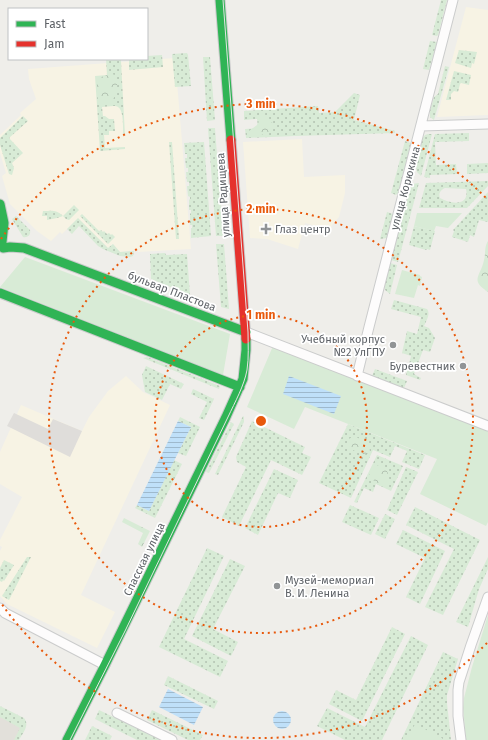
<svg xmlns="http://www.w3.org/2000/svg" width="488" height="740" viewBox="0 0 488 740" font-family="'Fira Sans',sans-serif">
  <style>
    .commercial { fill: #f7f3e4 }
    .industrial { fill: #dfddda }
    .education { fill: #e2e0da }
    .grass { fill: url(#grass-dots); fill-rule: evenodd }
    .forest { fill: url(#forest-crowns) }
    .green { fill: #d8ebd6 }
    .water { fill: url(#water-rules) }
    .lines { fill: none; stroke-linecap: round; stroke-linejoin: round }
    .street-casing { stroke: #cbcccc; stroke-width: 11 }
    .fast-casing { stroke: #cacacb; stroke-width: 11 }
    .jam-casing { stroke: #cacacb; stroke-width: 11 }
    .street { stroke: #fdfcfc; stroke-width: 9 }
    .fast { stroke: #30b455; stroke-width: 9 }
    .jam { stroke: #e5322d; stroke-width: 9 }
    .tram { stroke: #e4e4e4; stroke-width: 1 }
    .ring { fill: none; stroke: #e8590c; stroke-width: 2; stroke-dasharray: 2 4 }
    .poi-dot { fill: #919496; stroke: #fff; stroke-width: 1.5 }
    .labels { text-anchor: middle; stroke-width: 3.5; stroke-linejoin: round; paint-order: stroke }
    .street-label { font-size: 11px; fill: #5f6368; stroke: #fff }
    .poi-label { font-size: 11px; fill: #5f6368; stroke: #fff; text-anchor: start }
    .centre { fill: #e8590c; stroke: #fff; stroke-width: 2 }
    .ring-label { font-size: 12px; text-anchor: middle; font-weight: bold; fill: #e8590c; stroke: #fff; stroke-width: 3.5; stroke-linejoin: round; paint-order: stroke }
  </style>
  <defs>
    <pattern id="grass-dots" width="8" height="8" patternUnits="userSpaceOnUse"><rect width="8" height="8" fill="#d8ebd6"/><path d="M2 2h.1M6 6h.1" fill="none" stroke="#b2c2b1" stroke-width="1.8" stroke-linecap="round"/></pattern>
    <pattern id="forest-crowns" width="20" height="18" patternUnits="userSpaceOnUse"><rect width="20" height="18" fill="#d8ebd6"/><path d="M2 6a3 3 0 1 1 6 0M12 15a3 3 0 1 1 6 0" fill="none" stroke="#b2c2b1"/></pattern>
    <pattern id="water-rules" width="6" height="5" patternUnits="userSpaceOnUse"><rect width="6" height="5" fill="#bfe0f9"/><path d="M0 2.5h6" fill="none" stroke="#9eb9cd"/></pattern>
  </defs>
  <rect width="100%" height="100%" fill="#efeeea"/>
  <!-- commercial -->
  <path class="commercial" d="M 466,7 L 488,10 L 488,115 L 437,117 Z
    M 175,58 L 191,249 L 138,252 L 138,250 L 120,252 L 113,244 L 108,248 L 99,239 L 96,242 L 76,220 L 62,234 L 60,232 L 51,241 L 37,231 L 10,204 L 2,176 L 6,173 L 0,153 L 0,135 L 21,115 L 20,113 L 36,99 L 29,79 L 28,69 Z
    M 302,139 L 304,177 L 345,175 L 345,193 L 339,217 L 332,225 L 331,230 L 305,223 L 298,249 L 267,239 L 250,238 L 243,142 Z
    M 126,376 L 143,392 L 170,405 L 81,595 L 115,612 L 97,648 L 7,604 L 0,596 L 0,551 L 2,547 L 0,546 L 0,540 L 22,497 L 0,484 L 0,452 L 21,405 L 82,431 L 89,417 L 108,391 Z"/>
  <!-- industrial -->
  <path class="industrial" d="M 14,413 L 48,429 L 53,419 L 82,431 L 70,457 L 7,426 Z"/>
  <!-- education -->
  <path class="education" d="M 0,714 L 24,727 L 18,740 L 0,740 Z"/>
  <!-- grass -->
  <path class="grass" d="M 441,0 L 447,0 L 438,35 L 437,36 L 432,35 Z
    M 430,41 L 437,42 L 429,70 L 423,69 Z
    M 459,50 L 477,52 L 474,64 L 472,63 L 471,68 L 455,63 Z
    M 187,53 L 188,55 L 191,86 L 175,87 L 172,54 Z
    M 162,55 L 163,67 L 129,70 L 129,59 L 147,59 L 147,56 Z
    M 203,57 L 210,57 L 215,120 L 207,121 Z
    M 106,59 L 121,59 L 121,61 L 125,135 L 123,135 C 123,129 124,110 118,107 C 115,105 107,107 102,107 L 103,116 L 105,116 L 109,119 L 114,119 L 115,131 L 109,131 L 109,135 L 104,135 L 105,148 L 125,147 L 125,149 L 100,151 L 95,76 L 107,75 Z
    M 445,66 L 449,67 L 434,120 L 430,117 L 430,111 L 434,97 L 438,94 Z
    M 454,71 L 471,75 L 469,85 L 461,83 L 460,84 L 458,92 L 454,91 L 451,94 L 451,100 L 446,100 Z
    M 354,93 L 360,95 L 354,120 L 395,131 L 395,133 L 295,136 L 246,138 L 245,129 L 258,128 L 257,119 L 244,120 L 244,111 L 318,106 L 319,113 L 335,112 Z
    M 23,116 L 28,121 L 9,138 L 23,153 L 12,163 L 14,168 L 12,175 L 9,174 L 0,145 L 0,138 Z
    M 208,128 L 215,128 L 223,236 L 216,236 Z
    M 469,133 L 469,141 L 435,142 L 436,165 L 456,164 L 457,174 L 430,175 L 430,178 L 424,177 L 435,134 Z
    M 428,134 L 432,134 L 421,176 L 417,172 L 415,164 L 422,139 L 425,135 Z
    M 405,141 L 411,143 L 398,193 L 396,195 L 391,193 Z
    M 169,142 L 172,142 L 179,239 L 176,239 Z
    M 204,142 L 211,236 L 191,238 L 191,228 L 192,228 L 192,225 L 190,225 L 190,214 L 191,213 L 191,210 L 189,210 L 189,200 L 190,199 L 190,197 L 188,196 L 187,186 L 189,186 L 189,182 L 187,182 L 186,172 L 188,172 L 188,168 L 186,168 L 185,158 L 187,158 L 187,154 L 185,154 L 184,143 Z
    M 488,163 L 488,173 L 467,174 L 467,164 Z
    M 488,181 L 488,186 L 467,208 L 419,208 L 426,183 ZM 445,188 L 466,189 C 470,207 450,204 440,198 C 438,193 441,190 445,188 Z
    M 419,183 L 398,262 L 391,260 L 409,188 L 412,184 Z
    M 488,192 L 488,222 L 479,220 L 474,237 L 470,235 L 468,242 L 452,237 L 454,231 L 453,230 Z
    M 74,205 L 79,210 L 69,220 L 66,219 L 63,216 L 57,218 L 47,220 L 47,216 L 42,216 L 43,211 C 51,211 56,209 63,216 Z
    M 387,212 L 393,214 L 387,238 L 380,239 Z
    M 82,214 L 99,231 L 101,230 L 103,232 L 104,231 L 107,234 L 109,233 L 111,235 L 112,234 L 115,237 L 108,244 L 80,216 Z
    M 16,216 L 30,230 C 31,235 28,238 23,237 L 12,219 Z
    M 78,218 L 108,248 L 113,244 L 120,252 L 134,251 L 133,256 L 130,257 L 120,256 L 103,249 L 98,246 L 79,226 L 72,234 L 67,229 Z
    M 414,226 L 435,231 L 430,250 L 427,249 L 426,250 L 409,245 Z
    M 216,244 L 224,244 L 229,309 L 221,307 Z
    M 165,253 L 166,255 L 187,254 L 190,295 L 151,279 L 150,254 Z
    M 390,263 L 397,265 L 390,294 L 385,290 L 384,286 Z
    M 394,300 L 427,309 C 431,314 426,321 424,326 L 429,328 L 435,338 L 430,352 L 423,350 L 414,374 L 421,378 L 420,380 L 406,375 L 411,356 L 402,353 L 407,331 L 417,334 L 421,317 L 391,309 Z
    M 147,357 L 220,386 L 219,389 L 143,358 Z
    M 146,366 L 184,384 L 181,389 L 170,384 L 162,400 L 145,392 L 142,375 Z
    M 375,369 L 407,381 L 404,388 L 372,376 Z
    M 193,389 L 214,399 L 204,420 L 199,418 L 207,402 L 191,394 Z
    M 243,416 L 244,417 L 244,422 L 218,475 L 215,474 Z
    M 180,417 L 200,427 L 186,456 L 178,453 L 191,427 L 178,421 Z
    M 252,421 L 305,447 L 302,453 L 311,457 L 302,475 L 271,460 L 239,526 L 222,517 L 246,467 L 237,462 L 236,457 Z
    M 231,422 L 234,424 L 209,473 L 206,472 Z
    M 348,424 L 425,455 L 419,469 L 402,462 L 407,451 L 395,446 L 390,457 L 373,450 L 351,498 L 319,483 Z
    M 377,455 L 403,466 L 391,491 L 376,484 L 373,492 L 364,488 L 357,503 L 354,502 Z
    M 174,460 L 182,464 L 155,518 L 135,508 L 137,505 L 149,511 Z
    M 406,467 L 418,472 L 397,515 L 387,510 Z
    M 274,469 L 298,480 L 290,498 L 278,493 L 258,535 L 245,528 Z
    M 350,505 L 379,518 L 371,535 L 342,522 Z
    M 415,507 L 480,540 L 443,615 L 425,607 L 454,549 L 406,525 Z
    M 385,514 L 395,519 L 385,539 L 375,534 Z
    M 403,530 L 445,551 L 420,604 L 406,597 L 425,558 L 396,544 Z
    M 207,548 L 224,556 L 184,639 L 228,661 L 220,677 L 159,647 Z
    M 27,557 L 31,557 L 9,600 L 2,596 Z
    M 488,557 L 488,569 L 479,589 L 468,627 L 456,622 Z
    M 230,559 L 245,566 L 213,629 L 238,642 L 231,656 L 192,636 Z
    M 4,560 L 14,565 L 4,581 L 3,580 L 2,582 L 0,581 L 0,568 Z
    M 392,627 L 405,634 L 362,721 L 329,704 L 336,690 L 356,700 Z
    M 411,636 L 428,645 L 382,740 L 345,740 L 317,726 L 327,708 L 365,727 Z
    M 443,652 L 458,659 L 447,695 L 447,703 L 451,740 L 401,740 Z
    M 168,676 L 218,701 L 214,709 L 164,685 Z
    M 0,706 L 24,718 C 30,725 23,733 19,740 L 14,740 L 20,728 L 0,717 Z
    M 99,710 L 161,740 L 137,740 L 95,719 Z
    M 152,710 L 203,735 L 200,740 L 188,740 L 147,720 Z
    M 92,726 L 112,736 L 110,740 L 85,740 Z"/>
  <!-- forest -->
  <path class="forest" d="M 110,74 L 116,75 C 119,81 116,97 111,103 C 109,103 104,105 101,103 C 96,101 97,85 97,80 L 99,78 Z
    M 261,116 C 265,116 266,117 269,120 C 276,125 276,128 269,132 C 263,134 259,137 253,137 L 249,131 L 257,125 Z
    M 488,241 L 488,292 C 469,280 481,276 484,260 C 486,253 484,247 488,241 Z
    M 353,437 C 360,437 367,443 370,450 L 368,454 C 361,455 350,450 347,444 C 348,440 349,438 353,437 Z
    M 379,465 C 382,466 383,466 385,468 C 389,472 392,486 385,487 C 382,487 377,484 375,483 L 373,479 L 369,474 C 369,469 374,466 379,465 Z
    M 124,518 L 150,531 L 142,547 L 138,544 L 143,533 L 122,522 Z"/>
  <!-- green -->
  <path class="green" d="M 417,213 L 462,213 L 448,228 L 436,226 L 434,231 L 414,226 Z
    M 25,257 L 230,334 L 223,375 L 0,287 Z
    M 402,270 L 420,275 L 420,276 L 422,277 L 420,286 L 418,285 L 414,298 L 395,294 Z
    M 273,346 L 488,430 L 488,522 L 486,526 L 420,494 L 437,459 L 305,407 L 294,429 L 247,407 Z
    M 488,615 L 488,740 L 466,740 L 463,708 L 464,698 L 472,667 Z
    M 415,724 L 442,738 L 443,740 L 407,740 Z"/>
  <!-- water -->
  <path class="water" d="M 289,376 L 341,396 L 334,414 L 283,394 Z
    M 178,421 L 191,427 L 149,511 L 137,505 Z
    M 168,689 L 203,707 L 194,725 L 159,707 Z
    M273 720a9 9 0 1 1 18 0a9 9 0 1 1-18 0Z"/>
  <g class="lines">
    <defs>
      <path id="street" d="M 421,126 L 488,124
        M 246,332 L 488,426
        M 357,376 L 369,327 L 453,0
        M 0,608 L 5,613 L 105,665
        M 117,713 L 172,740
        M 461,740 L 458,716 L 458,690 L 459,682 L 471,645 L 488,597"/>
      <path id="fast" d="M 220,0 L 231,140
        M 0,204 L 4,223 L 2,242
        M 3,248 L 10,247 L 24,248 L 246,332
        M 0,293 L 240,387
        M 67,740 L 105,665 L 226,417 L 243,379 L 246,350 L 246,339"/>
      <path id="jam" d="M 231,140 L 246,339"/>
    </defs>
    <!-- street casing -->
    <use href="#street" class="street-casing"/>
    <!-- fast casing -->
    <use href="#fast" class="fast-casing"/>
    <!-- jam casing -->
    <use href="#jam" class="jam-casing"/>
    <!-- street -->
    <use href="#street" class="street"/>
    <!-- fast -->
    <use href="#fast" class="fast"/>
    <!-- jam -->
    <use href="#jam" class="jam"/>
    <!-- tram -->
    <path class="tram" d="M 70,740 L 125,631 L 228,417 C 235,402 244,386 247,370 C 249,357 248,344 248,332 L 223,0"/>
  </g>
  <!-- distance rings -->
  <g class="ring">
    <circle cx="261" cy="421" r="106"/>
    <circle cx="261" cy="421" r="212"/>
    <path d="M487 643A317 317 0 0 1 1 603M1 239A317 317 0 0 1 487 199"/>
  </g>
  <!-- markers -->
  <g class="poi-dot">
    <path d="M264 223h4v4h4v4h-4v4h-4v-4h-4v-4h4z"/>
    <circle cx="393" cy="345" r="4"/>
    <circle cx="463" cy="366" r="4"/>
    <circle cx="277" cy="586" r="4"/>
  </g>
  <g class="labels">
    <!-- street labels -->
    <g class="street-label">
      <text transform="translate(405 188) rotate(-75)" y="4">улица Корюкина</text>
      <text transform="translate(223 195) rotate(-94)" y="4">улица Радищева</text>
      <text transform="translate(172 291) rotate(21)" y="4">бульвар Пластова</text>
      <text transform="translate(144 559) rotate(-64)" y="4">Спасская улица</text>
    </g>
    <!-- poi labels -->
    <g class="poi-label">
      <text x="275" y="233">Глаз центр</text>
      <text x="385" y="343" text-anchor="end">Учебный корпус<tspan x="385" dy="13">№2 УлГПУ</tspan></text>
      <text x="455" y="370" text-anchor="end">Буревестник</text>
      <text x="285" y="584">Музей-мемориал<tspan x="285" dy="13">В. И. Ленина</tspan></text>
    </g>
  </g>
  <circle cx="261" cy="421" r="6" class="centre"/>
  <g class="ring-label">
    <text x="261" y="108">3 min</text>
    <text x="261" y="213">2 min</text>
    <text x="261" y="319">1 min</text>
  </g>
  <!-- legend -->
  <rect x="8" y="8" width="140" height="52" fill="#ffffff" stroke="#bfc1c3"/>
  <rect x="16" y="21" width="20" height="6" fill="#30b455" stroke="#bfc1c3"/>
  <text x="44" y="28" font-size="12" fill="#5f6368">Fast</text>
  <rect x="16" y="41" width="20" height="6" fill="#e5322d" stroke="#bfc1c3"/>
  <text x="44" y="48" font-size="12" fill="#5f6368">Jam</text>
</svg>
